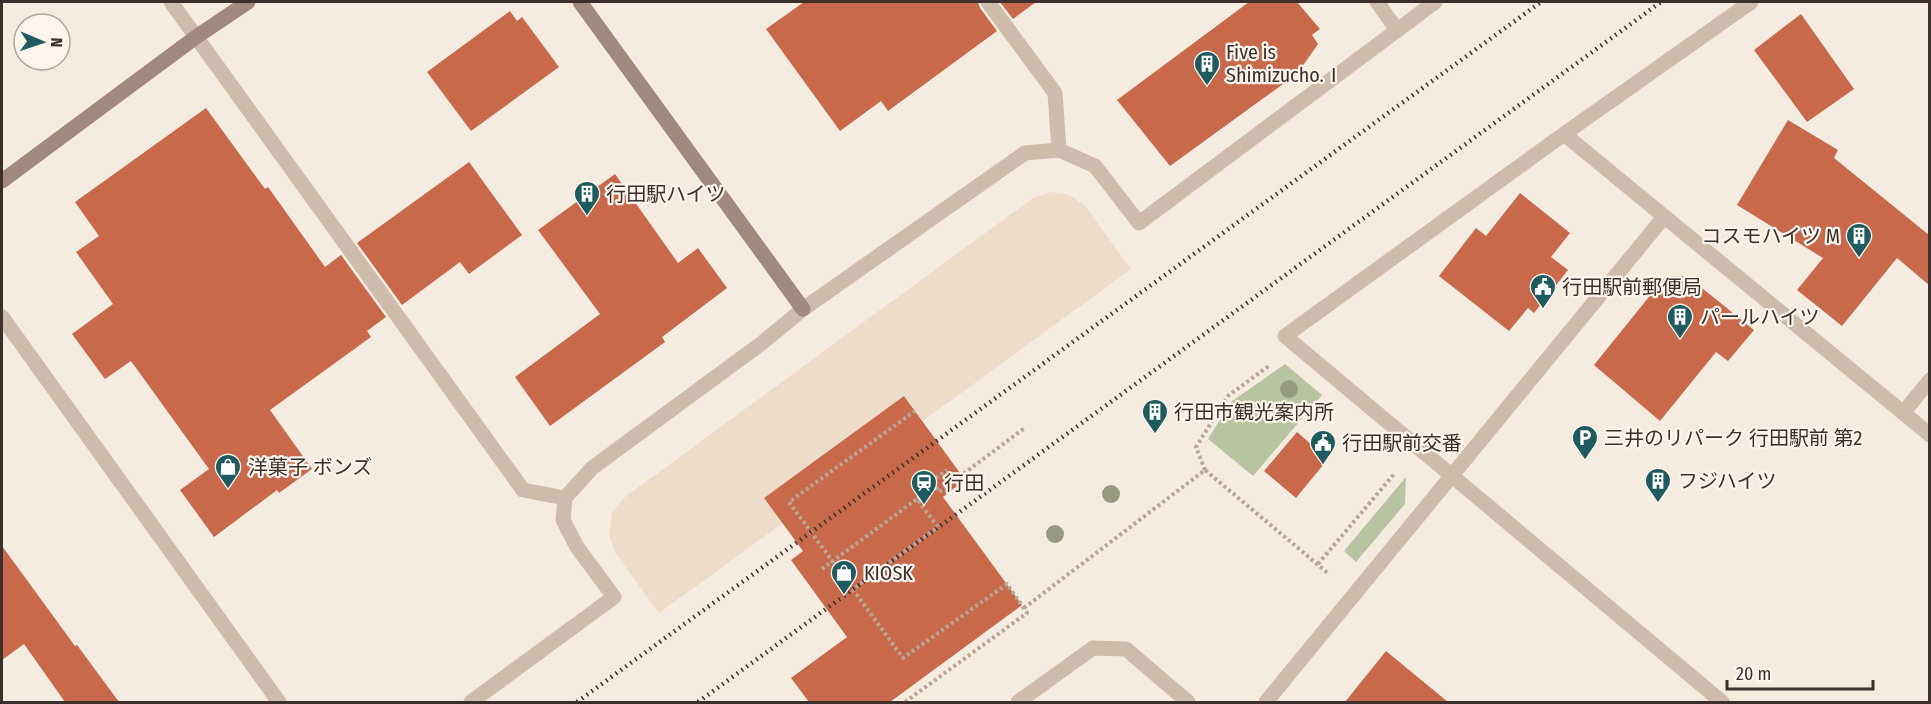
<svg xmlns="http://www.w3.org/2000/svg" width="1931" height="704" viewBox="0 0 1931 704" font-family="'Fira Sans Condensed','Noto Sans JP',sans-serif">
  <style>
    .green { fill: #b8c4a0 }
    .plaza { fill: #ecdcc8 }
    .building { fill: #c8694b }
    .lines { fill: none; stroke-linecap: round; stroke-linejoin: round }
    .path { stroke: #b9a596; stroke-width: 4; stroke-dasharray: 3 3; stroke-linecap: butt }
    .street { stroke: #cdbbac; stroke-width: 15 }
    .secondary { stroke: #a18a7d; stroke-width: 15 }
    .rail { stroke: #3b302b; stroke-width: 4.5; stroke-dasharray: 1.5 4.5; stroke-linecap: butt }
    .tree { fill: #969b7f }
    .labels { text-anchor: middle; stroke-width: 4.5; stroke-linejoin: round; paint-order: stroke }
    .poi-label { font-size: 20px; fill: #3b302b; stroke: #fbf5ee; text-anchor: start }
  </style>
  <rect width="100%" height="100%" fill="#f4ebe1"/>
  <!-- green -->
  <path class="green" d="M 1285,364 L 1322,395 L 1253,476 L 1208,439 L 1231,402 Z
    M 1406,477 L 1405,504 L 1356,562 L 1344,551 Z"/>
  <!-- plaza -->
  <path class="plaza" d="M 1050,192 L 1070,195 L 1085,206 L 1131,269 L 923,421 L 904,396 L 783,523 L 659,613 L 615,552 L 609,535 L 612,513 L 625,497 L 1033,198 Z"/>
  <!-- building -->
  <path class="building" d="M 804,2 L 978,2 L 980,8 L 997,31 L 888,111 L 881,101 L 840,131 L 766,29 Z
    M 1000,2 L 1036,2 L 1013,19 Z
    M 1249,2 L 1297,2 L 1320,29 L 1312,35 L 1318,44 L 1297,74 L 1170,166 L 1117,100 Z
    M 510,11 L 517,21 L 522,17 L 559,67 L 471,131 L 427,72 Z
    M 1801,14 L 1854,89 L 1807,122 L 1754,50 Z
    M 206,108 L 265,189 L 268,187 L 325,267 L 341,255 L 386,317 L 367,331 L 371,337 L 270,410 L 312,469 L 279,493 L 277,490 L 214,537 L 180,490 L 209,469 L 131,361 L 105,379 L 72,334 L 113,304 L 76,252 L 99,236 L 75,202 Z
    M 1788,120 L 1838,150 L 1834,158 L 1929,235 L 1929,285 L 1897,258 L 1842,326 L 1797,290 L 1823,258 L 1737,205 Z
    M 469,162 L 522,235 L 469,274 L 460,262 L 402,305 L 357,243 Z
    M 615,174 L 678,263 L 698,248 L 727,288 L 662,337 L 665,342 L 550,426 L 515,377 L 600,314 L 538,230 Z
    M 1520,193 L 1570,233 L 1551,257 L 1568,270 L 1534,313 L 1528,308 L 1509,331 L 1439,276 L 1476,228 L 1486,236 Z
    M 1687,276 L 1754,330 L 1728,361 L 1716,352 L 1660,421 L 1594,365 L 1665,277 Z
    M 904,396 L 965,480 L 943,497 L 1022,605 L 890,702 L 809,702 L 791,678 L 847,637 L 791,560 L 803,551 L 764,498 Z
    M 1297,432 L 1328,459 L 1296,498 L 1264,471 Z
    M 2,546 L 75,646 L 77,645 L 119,702 L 65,702 L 24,644 L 2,660 Z
    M 1386,651 L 1448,702 L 1345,702 Z"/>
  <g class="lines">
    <!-- path -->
    <path class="path" d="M 1205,470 L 1196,447 L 1228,396 L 1270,365
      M 935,486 L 931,481 L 947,470
      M 917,499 L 935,486 L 939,492 L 1026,427
      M 1318,564 L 1395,473
      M 822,569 L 917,499 L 938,527 L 853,589
      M 1024,608 L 1205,470 L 1329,574
      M 905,702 L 1027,613 L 1007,584 L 903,658 L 789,502 L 915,411"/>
    <!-- street -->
    <path class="street" d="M 171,2 L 523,490 L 565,498
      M 988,2 L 1055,93 L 1059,150
      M 1377,2 L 1397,30
      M 1564,134 L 1930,435
      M 2,317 L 279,702
      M 1903,413 L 1930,380
      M 471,702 L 614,597 L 577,547 L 563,520 L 565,498 L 592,468 L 762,343 L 803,309 L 1025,153 L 1059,150 L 1095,166 L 1139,223 L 1435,2
      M 1018,702 L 1093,648 L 1126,649 L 1188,702
      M 1266,702 L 1664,217
      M 1722,702 L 1285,336 L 1564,134 L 1751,2"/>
    <!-- secondary -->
    <path class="secondary" d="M 580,2 L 803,309
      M 2,181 L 196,37 L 248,2"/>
    <!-- rail -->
    <path class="rail" d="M 577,702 L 1541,2
      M 698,702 L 1661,2"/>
  </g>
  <!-- trees -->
  <g class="tree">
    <circle cx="1289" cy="389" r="9"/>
    <circle cx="1111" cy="494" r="9"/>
    <circle cx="1055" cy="534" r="9"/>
  </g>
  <!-- icons -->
  <defs>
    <symbol id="building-pin" viewBox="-11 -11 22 30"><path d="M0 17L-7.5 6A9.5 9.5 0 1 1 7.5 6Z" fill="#1f5a5e" stroke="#fbf5ee"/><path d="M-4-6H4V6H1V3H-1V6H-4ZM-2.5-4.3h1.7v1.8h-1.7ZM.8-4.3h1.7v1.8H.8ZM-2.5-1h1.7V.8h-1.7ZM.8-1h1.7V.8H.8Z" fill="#fff"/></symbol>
    <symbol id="civic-pin" viewBox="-11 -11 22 30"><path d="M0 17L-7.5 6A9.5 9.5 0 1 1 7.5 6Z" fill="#1f5a5e" stroke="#fbf5ee"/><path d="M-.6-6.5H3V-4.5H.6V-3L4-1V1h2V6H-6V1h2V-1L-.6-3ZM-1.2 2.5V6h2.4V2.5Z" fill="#fff"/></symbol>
    <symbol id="parking-pin" viewBox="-11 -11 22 30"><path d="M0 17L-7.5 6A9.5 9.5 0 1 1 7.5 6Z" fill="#1f5a5e" stroke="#fbf5ee"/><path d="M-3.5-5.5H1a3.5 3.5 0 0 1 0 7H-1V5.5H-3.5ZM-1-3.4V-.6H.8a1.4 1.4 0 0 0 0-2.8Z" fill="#fff"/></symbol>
    <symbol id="shop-pin" viewBox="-11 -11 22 30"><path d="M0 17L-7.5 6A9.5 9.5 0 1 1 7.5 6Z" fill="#1f5a5e" stroke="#fbf5ee"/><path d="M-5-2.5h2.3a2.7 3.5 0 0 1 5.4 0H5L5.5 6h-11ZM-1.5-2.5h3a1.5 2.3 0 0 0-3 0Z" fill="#fff"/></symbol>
    <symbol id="station-pin" viewBox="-11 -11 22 30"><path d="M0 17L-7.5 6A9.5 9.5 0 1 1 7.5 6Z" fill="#1f5a5e" stroke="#fbf5ee"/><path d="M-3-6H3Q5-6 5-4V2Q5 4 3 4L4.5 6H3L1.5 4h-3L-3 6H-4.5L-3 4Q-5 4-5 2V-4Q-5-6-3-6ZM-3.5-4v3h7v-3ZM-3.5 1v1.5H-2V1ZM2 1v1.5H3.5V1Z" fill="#fff"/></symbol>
  </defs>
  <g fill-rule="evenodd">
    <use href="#building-pin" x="1192" y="49" width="30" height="40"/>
    <use href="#building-pin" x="572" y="179" width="30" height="40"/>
    <use href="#building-pin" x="1844" y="221" width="30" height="40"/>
    <use href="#civic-pin" x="1528" y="272" width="30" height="40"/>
    <use href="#building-pin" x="1665" y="302" width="30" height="40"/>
    <use href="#building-pin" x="1140" y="397" width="30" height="40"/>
    <use href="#parking-pin" x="1570" y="423" width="30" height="40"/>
    <use href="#civic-pin" x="1308" y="428" width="30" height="40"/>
    <use href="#shop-pin" x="213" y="452" width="30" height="40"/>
    <use href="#building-pin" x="1643" y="466" width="30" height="40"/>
    <use href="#station-pin" x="909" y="468" width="30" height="40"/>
    <use href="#shop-pin" x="829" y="558" width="30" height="40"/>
  </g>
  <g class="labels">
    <!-- poi labels -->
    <g class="poi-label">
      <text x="1226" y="59">Five is<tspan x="1226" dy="23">Shimizucho.Ⅰ</tspan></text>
      <text x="606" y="201">行田駅ハイツ</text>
      <text x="1840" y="243" text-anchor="end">コスモハイツ M</text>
      <text x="1562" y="294">行田駅前郵便局</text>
      <text x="1700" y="324">パールハイツ</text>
      <text x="1174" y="419">行田市観光案内所</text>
      <text x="1604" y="445">三井のリパーク 行田駅前 第2</text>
      <text x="1342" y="450">行田駅前交番</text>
      <text x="248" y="474">洋菓子 ボンズ</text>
      <text x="1678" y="488">フジハイツ</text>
      <text x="944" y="490">行田</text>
      <text x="864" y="580">KIOSK</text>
    </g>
  </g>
  <!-- border -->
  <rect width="1931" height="704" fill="none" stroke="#3b302b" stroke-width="6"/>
  <!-- north arrow -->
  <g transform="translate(42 42) rotate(92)"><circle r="28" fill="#fbf5ee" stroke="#aea6a0" stroke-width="1.5"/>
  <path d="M0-4.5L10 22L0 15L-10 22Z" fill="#1f5a5e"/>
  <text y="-9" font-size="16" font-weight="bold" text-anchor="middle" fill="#3b302b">N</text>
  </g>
  <!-- scale -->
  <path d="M1727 680v9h146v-9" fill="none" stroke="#3b302b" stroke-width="3"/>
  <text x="1736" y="680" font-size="18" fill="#3b302b" stroke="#fbf5ee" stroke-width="4.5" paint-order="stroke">20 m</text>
</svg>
